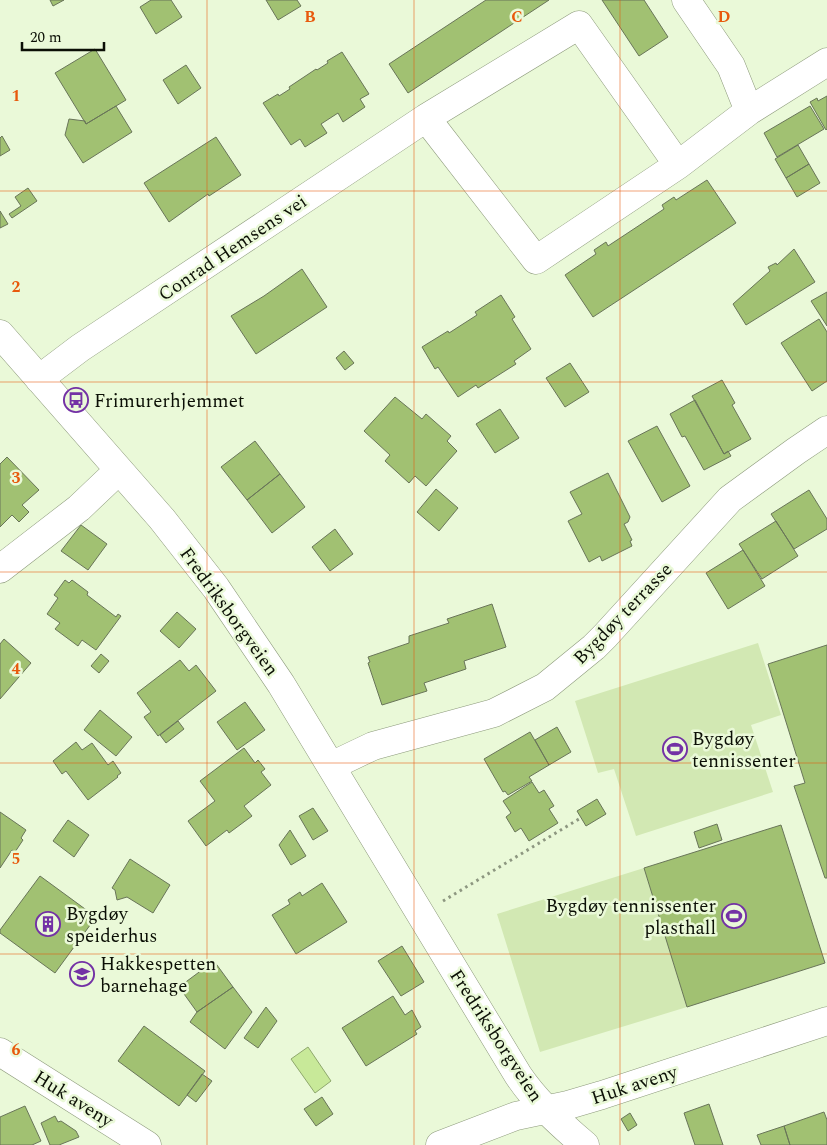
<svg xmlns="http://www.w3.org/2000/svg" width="827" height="1145" viewBox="0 0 827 1145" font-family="Spectral,serif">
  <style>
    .green { fill: #d2e8b3 }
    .water { fill: #c8e999; stroke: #8fa86d }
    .building { fill: #a1c172; stroke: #697559 }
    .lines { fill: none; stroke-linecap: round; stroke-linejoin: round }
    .minor-casing { stroke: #8d9a7c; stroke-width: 29 }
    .path { stroke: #8d9780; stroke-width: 3; stroke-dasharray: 2.5 4; stroke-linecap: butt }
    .minor { stroke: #fff; stroke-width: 28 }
    .grid { fill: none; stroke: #e8590c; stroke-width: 1; stroke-opacity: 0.55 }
    .labels { text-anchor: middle; stroke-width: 5; stroke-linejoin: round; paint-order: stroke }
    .street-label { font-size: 19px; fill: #0b0f05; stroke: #eaf9d8 }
    .poi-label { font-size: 19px; fill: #0b0f05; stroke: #eaf9d8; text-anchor: start }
    .grid-label { font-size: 16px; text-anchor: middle; font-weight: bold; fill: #e8590c; stroke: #eaf9d8; stroke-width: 5; stroke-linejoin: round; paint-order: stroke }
  </style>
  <rect width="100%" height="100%" fill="#eaf9d8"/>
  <!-- green -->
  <path class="green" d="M 758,643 L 781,715 L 751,725 L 773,792 L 636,836 L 614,769 L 598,773 L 575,701 Z
    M 644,868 L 687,1007 L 540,1052 L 497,914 Z"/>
  <!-- water -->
  <path class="water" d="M 308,1047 L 331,1081 L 315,1093 L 291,1059 Z"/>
  <!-- building -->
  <path class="building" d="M 50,0 L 64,0 L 53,6 Z
    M 151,0 L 171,0 L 182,17 L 156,34 L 140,7 Z
    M 266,0 L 297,0 L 301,6 L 278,20 Z
    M 486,0 L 549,0 L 408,93 L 389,64 Z
    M 602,0 L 644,0 L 668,37 L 639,56 Z
    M 95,49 L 126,100 L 86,124 L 55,73 Z
    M 342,52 L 369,94 L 360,99 L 365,107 L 343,122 L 338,113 L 321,124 L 327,133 L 305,147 L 300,139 L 291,145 L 263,103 L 278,94 L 279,96 L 290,89 L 289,87 L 316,69 L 317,70 L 328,63 L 327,61 Z
    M 186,65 L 201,88 L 178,104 L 163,80 Z
    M 827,96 L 827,129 L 826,130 L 810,102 L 817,98 L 818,101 Z
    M 116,106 L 132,132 L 83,163 L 65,135 L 69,119 L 85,121 L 86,124 Z
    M 810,106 L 824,129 L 777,157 L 764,133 Z
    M 2,136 L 10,150 L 0,156 L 0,138 Z
    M 216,137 L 241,175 L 209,196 L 208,194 L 169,222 L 144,183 Z
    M 798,145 L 809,164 L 786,178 L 775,159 Z
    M 809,164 L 820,183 L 797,197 L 786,178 Z
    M 707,180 L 736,223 L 593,317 L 565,275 L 596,254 L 594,250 L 606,242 L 608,246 L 664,209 L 662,205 L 674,197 L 676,200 Z
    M 28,188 L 37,201 L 12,218 L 9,214 L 21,206 L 15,197 Z
    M 0,211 L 8,224 L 0,228 Z
    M 794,249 L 815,282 L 746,325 L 733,304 L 770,271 L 768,267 L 776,263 L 777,265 Z
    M 302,269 L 327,307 L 256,354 L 231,316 L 264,296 Z
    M 827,292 L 827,326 L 811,301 Z
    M 501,295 L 515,317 L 512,319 L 531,349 L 514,361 L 516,364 L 478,388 L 476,385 L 458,397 L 438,367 L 435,369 L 422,347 L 448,331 L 449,333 L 477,315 L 475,312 Z
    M 819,319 L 827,332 L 827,381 L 812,391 L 781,343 Z
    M 344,351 L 354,363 L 345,370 L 336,358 Z
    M 570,363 L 589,392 L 565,407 L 546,378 Z
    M 722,380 L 735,403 L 732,405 L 751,439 L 724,454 L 692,396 Z
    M 395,397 L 422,419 L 426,414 L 451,436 L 447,441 L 457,451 L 426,486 L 415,476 L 409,483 L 385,461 L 390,455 L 364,431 Z
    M 695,400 L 724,454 L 728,451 L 731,456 L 704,470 L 685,436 L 682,437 L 670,414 Z
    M 500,409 L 519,438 L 495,453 L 476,424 Z
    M 657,426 L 690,486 L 662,502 L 628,441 Z
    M 255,441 L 280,474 L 247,500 L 221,467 Z
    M 7,457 L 39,490 L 22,505 L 29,512 L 19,522 L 12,515 L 0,527 L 0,464 Z
    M 608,473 L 630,517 L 628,522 L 624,524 L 632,540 L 630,541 L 632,546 L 602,561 L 600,556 L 589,562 L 568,521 L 582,514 L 570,492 Z
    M 280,474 L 305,507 L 272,533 L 247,500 Z
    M 436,489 L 458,508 L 439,531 L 417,512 Z
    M 809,490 L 827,519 L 827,529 L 794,549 L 771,514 Z
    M 776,521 L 798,556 L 762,579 L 739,544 Z
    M 81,525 L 107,544 L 88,570 L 61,551 Z
    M 335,529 L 353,554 L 330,571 L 312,547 Z
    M 743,550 L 765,586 L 728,609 L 706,573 Z
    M 65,580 L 69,583 L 72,580 L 88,592 L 87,595 L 116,617 L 118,614 L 121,616 L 96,650 L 82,640 L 78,646 L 55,629 L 60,623 L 47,614 L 58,598 L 54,595 Z
    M 492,604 L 506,647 L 464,661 L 466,669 L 424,683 L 427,691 L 382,705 L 368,663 L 370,662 L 368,657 L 409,643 L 409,636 L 449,623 L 447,619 Z
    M 177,612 L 196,629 L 179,648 L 160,631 Z
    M 4,639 L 31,663 L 0,699 L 0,644 Z
    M 827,645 L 827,878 L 825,878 L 794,786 L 805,783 L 768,664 Z
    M 101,654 L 109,661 L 99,673 L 91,666 Z
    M 180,660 L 189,671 L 196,665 L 216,691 L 158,736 L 144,717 L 151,712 L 137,693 Z
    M 245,702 L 265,730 L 237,750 L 217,722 Z
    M 100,710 L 132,737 L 116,756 L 84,730 Z
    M 178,721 L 184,729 L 166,743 L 160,735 Z
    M 557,727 L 571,752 L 549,765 L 535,740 Z
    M 530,732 L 549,765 L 529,777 L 532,781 L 508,795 L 505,791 L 503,792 L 484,759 Z
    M 76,742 L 82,750 L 92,743 L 108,765 L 113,761 L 121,773 L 117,776 L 118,777 L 88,800 L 66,771 L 62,774 L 53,761 Z
    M 244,748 L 255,763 L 258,760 L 265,769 L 261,772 L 271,785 L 244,806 L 252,816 L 229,833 L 227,830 L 206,846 L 188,821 L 215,801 L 200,781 Z
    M 532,782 L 539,793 L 544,790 L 554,806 L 549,809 L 558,823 L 529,841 L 521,828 L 515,832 L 506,817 L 511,813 L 503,801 Z
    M 597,799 L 606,814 L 586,826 L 577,811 Z
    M 313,808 L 328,831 L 313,840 L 299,816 Z
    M 0,812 L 26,830 L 21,838 L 23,840 L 15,852 L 12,850 L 0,868 Z
    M 68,820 L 89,835 L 74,857 L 53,841 Z
    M 717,824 L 722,840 L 699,848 L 694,832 Z
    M 781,825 L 825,963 L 687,1007 L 644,868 Z
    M 290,830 L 306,856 L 291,865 L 279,845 Z
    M 130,859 L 170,885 L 153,913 L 127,897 L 117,900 L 115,890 L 112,888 Z
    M 40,876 L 96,917 L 55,973 L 0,933 L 0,930 Z
    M 322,883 L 347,922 L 296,954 L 272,915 L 290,904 L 288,900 L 300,892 L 302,896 Z
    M 402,946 L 424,982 L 401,996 L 378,961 Z
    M 214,961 L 233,987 L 197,1012 L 179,987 Z
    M 233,987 L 252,1012 L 225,1049 L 190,1022 L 197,1012 Z
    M 393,996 L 405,1015 L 412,1010 L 421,1027 L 415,1031 L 417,1034 L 366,1066 L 342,1028 Z
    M 266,1007 L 277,1021 L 258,1048 L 244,1038 Z
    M 144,1026 L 205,1071 L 179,1106 L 118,1061 Z
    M 202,1074 L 212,1081 L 196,1102 L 187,1095 Z
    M 322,1097 L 333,1114 L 316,1126 L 304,1109 Z
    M 709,1104 L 723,1145 L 695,1145 L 684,1113 Z
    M 25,1106 L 41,1141 L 32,1145 L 0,1145 L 0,1117 Z
    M 824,1112 L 827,1120 L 827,1145 L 790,1145 L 784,1126 Z
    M 630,1113 L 637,1125 L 628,1131 L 621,1119 Z
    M 55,1116 L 58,1122 L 61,1121 L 76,1131 L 79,1137 L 59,1145 L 50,1145 L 41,1123 Z
    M 784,1126 L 790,1145 L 761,1145 L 757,1135 Z"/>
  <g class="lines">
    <defs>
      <path id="minor" d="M 686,0 L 731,66 L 749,111
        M 678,165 L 749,111 L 827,62
        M 0,334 L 162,519 L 216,588 L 281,684 L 518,1075 C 536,1102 560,1124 585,1145
        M 39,379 L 80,348 L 426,118 L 579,25 L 678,165 L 536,260 L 426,118
        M 0,569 L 79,508 L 119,470
        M 331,766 L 373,746 L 494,713 L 545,687 L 594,647 L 605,636 L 730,499 L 796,451 L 827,430
        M 0,1052 L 147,1145
        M 440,1145 L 516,1116 L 568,1105 L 602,1095 L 827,1021"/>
    </defs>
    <!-- minor casing -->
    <use href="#minor" class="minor-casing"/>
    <!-- path -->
    <path class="path" d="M 443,901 L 579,819"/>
    <!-- minor -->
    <use href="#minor" class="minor"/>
  </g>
  <!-- grid -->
  <path class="grid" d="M 207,0 L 207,1145M 414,0 L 414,1145M 620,0 L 620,1145M 0,191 L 827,191M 0,382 L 827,382M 0,572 L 827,572M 0,763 L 827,763M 0,954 L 827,954"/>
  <!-- icons -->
  <defs>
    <symbol id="bus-ring" viewBox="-11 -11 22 22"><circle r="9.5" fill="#eaf9d8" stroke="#7331a5" stroke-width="1.5"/><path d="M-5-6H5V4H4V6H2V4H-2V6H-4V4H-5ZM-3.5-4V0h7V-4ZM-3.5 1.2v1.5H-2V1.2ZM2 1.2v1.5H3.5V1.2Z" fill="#7331a5"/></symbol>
    <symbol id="stadium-ring" viewBox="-11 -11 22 22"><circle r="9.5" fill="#eaf9d8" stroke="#7331a5" stroke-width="1.5"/><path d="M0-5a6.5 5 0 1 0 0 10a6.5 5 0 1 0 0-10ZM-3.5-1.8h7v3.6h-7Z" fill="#7331a5"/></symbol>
    <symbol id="building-ring" viewBox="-11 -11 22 22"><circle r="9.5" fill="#eaf9d8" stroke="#7331a5" stroke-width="1.5"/><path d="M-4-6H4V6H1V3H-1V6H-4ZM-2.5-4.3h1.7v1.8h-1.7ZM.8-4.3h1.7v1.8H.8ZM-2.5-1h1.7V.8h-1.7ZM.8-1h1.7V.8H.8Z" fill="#7331a5"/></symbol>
    <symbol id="school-ring" viewBox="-11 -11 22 22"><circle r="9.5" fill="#eaf9d8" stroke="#7331a5" stroke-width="1.5"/><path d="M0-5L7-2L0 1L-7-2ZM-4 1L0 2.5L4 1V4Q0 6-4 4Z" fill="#7331a5"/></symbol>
  </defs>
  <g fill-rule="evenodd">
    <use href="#bus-ring" x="62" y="386" width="28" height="28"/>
    <use href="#stadium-ring" x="661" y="735" width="28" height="28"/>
    <use href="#stadium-ring" x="720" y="902" width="28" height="28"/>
    <use href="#building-ring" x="34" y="910" width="28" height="28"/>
    <use href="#school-ring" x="68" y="960" width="28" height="28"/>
  </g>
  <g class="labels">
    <!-- street labels -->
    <g class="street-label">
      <text transform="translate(232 247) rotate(-34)" y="7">Conrad Hemsens vei</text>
      <text transform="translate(230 611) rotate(54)" y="7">Fredriksborgveien</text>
      <text transform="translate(622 613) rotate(-46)" y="7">Bygdøy terrasse</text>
      <text transform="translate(497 1035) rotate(57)" y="7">Fredriksborgveien</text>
      <text transform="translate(634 1084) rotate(-18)" y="7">Huk aveny</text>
      <text transform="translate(74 1098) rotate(32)" y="7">Huk aveny</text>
    </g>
    <!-- poi labels -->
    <g class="poi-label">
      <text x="94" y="407">Frimurerhjemmet</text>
      <text x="692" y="745">Bygdøy<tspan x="692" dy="22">tennissenter</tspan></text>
      <text x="716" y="912" text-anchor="end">Bygdøy tennissenter<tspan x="716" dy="22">plasthall</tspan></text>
      <text x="66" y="920">Bygdøy<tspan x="66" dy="22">speiderhus</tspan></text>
      <text x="100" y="970">Hakkespetten<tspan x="100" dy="22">barnehage</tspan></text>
    </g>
  </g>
  <g class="grid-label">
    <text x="310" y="22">B</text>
    <text x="517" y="22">C</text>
    <text x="724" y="22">D</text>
    <text x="16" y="101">1</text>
    <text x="16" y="292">2</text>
    <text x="16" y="483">3</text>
    <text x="16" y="674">4</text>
    <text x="16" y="864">5</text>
    <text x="16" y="1055">6</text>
  </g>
  <!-- scale -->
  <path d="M22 42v8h82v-8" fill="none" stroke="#0b0f05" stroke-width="2.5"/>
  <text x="30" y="42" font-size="15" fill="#0b0f05" stroke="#eaf9d8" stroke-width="4" paint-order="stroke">20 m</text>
</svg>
